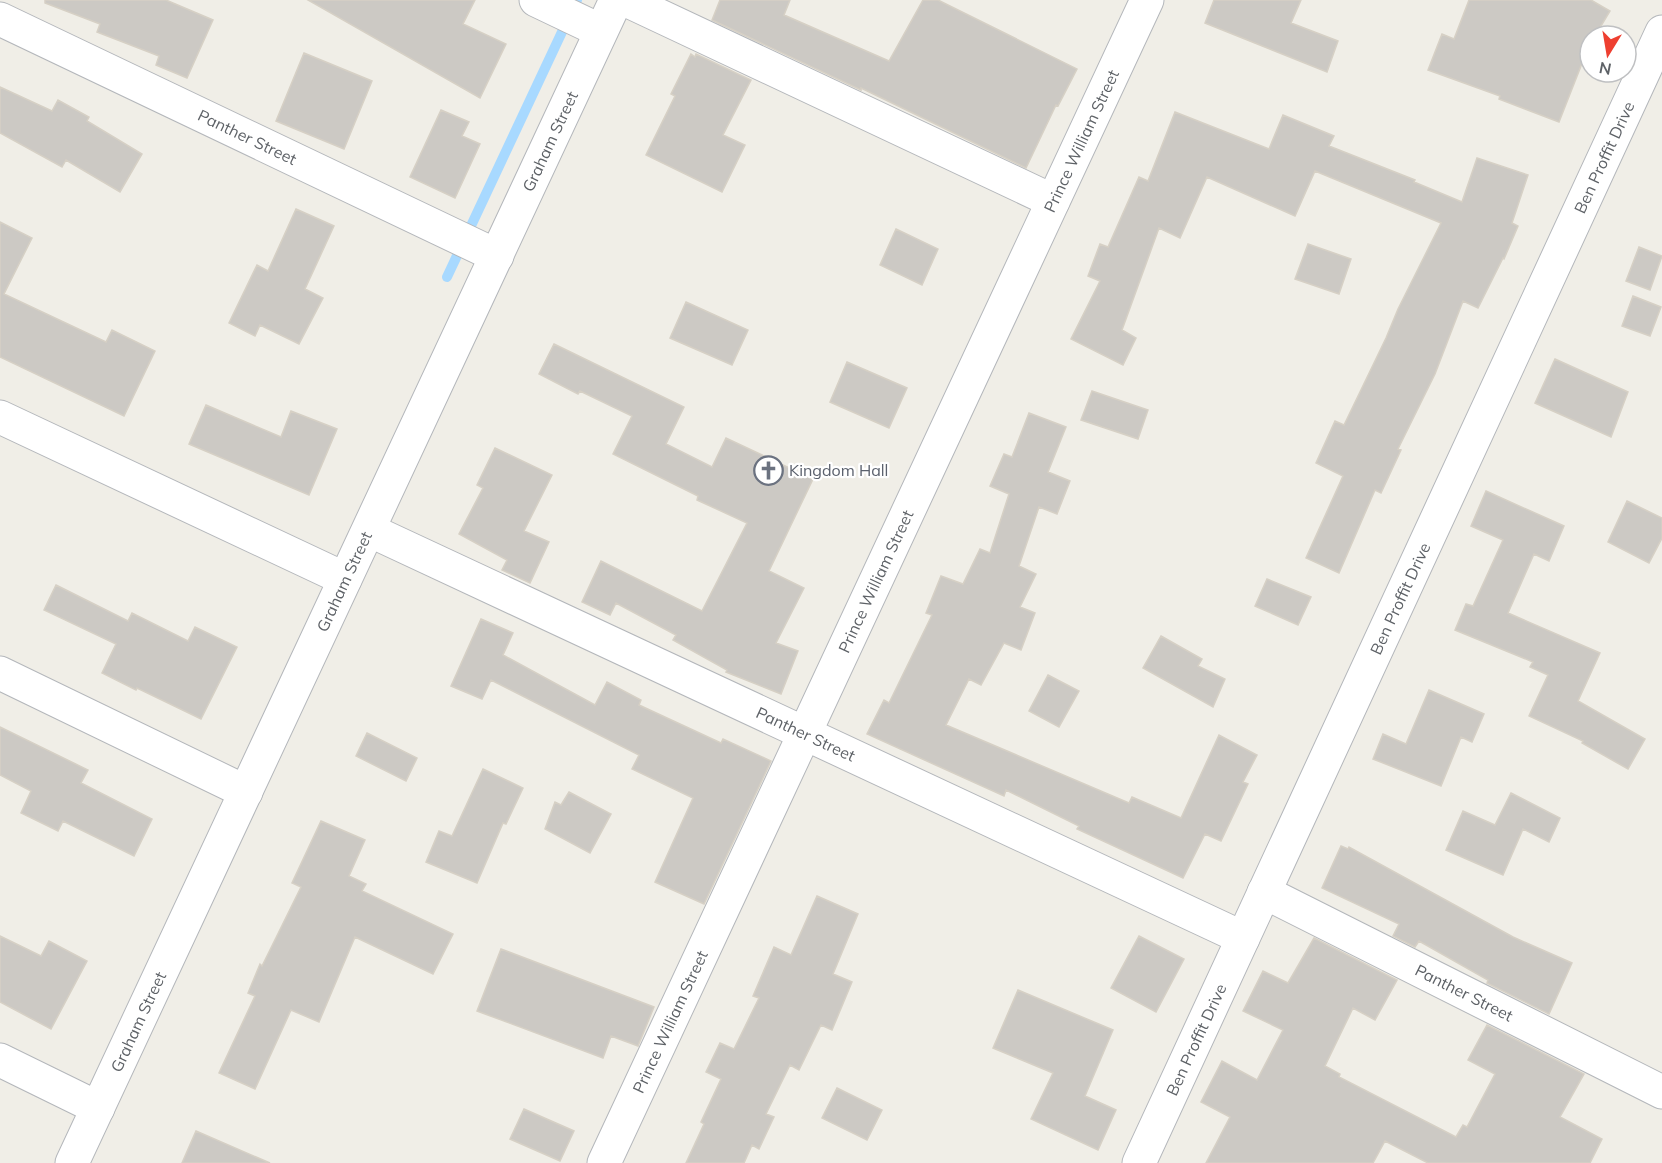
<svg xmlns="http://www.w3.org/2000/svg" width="1662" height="1163" viewBox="0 0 1662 1163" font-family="Mulish,sans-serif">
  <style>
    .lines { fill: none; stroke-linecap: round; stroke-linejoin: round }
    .stream { stroke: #a8d9ff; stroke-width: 10 }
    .building { fill: #ccc9c4; stroke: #d6d0c5; stroke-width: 1.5 }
    .minor-casing { stroke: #b4b7bb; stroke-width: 35 }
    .minor { stroke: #fff; stroke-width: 33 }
    .labels { text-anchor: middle; stroke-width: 4.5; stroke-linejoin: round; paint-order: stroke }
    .street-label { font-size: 16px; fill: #5e6267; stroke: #fff }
    .worship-label { font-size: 16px; fill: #5b616d; stroke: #fff; text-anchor: start }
  </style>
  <rect width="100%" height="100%" fill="#f0eee7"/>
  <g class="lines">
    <!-- stream -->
    <path class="stream" d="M 447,277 L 577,0"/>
  </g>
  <!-- building -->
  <path class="building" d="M 45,0 L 166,0 L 213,20 L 187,78 L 156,65 L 159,56 L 97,32 L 100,24 L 45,3 Z
    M 308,0 L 475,0 L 463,24 L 506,44 L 480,98 Z
    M 720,0 L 790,0 L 784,15 L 889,61 L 923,0 L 938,0 L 1077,69 L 1058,106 L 1056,105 L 1026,168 L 861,88 L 861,90 L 712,20 Z
    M 1214,0 L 1301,0 L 1291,23 L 1338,41 L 1327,72 L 1205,23 Z
    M 1469,0 L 1591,0 L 1610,11 L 1595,36 L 1590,36 L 1590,43 L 1559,122 L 1499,99 L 1500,96 L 1428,70 L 1442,34 L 1454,39 Z
    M 304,53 L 372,81 L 344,149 L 276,121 Z
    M 691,54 L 695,57 L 696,54 L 751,80 L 723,135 L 745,145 L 722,192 L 646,155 L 675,96 L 671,94 Z
    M 0,87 L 52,111 L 58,100 L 89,117 L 87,121 L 142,154 L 120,192 L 66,160 L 62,167 L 0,133 Z
    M 441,110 L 469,122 L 462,136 L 480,144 L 455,198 L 410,177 Z
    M 1175,112 L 1269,149 L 1283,115 L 1334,136 L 1329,146 L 1415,180 L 1414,182 L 1462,202 L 1477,158 L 1528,175 L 1512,223 L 1518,226 L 1504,259 L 1503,258 L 1478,308 L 1463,301 L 1435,374 L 1398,449 L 1401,450 L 1381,493 L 1375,490 L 1339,573 L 1306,558 L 1343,476 L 1316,463 L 1335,421 L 1344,425 L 1386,338 L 1398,309 L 1441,223 L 1315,171 L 1295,216 L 1207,177 L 1180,238 L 1159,228 L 1122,330 L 1136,338 L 1123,365 L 1071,339 L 1100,281 L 1088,276 L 1100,244 L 1108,247 L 1139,177 L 1148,181 Z
    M 296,209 L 334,226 L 305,289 L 323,298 L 299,344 L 260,325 L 255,336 L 229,323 L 257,265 L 268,271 Z
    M 0,222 L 32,238 L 4,294 L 106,342 L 112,330 L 155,351 L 124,416 L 0,357 Z
    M 896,229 L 938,249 L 922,285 L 880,265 Z
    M 1308,244 L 1351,259 L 1339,294 L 1295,279 Z
    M 1639,247 L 1662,256 L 1650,290 L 1626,281 Z
    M 1633,296 L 1661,307 L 1650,336 L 1622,326 Z
    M 686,302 L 748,330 L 732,365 L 670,338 Z
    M 554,344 L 684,407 L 666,444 L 712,467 L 726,438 L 813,479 L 769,571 L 804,588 L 776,643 L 798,651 L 781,694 L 726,672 L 727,670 L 673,640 L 676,635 L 616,603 L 610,615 L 582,602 L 601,561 L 702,611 L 747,523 L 697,500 L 698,496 L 613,454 L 632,416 L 580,391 L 578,394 L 539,374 Z
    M 1555,359 L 1628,392 L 1611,437 L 1535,403 Z
    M 847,362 L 907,388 L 889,428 L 830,402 Z
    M 1092,391 L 1148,410 L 1138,439 L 1081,420 Z
    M 206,405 L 281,437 L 291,411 L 337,429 L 309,495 L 189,444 Z
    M 1029,413 L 1066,427 L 1048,472 L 1070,481 L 1057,514 L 1039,507 L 1019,566 L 1036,574 L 1020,607 L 1035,613 L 1021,650 L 1004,643 L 981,685 L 969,679 L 946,725 L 1129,803 L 1132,797 L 1181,818 L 1219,735 L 1257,755 L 1243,782 L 1248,784 L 1221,841 L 1205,834 L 1183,878 L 1077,829 L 1079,826 L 1006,790 L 1004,796 L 867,734 L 884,700 L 889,703 L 932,615 L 926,613 L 941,576 L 963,584 L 980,549 L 990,553 L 1009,494 L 990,486 L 1004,454 L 1012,457 Z
    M 495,448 L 552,475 L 524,531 L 549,542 L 530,583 L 502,570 L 507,560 L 459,534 L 483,488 L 477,485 Z
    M 1486,491 L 1564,526 L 1549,561 L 1534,554 L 1508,613 L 1600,653 L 1578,701 L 1645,739 L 1628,769 L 1582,743 L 1583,741 L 1529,716 L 1548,675 L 1530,667 L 1533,662 L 1455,630 L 1466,604 L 1473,606 L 1503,540 L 1471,526 Z
    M 1627,501 L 1662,518 L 1662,538 L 1649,563 L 1608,542 Z
    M 1267,579 L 1311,597 L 1298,625 L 1255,606 Z
    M 56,585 L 128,621 L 132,613 L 188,641 L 195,627 L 237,647 L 201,719 L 137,688 L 136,690 L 102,673 L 116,644 L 44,610 Z
    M 481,619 L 513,633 L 503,655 L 595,705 L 607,682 L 641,700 L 639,705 L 721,743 L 723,739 L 771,761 L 704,904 L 655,882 L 693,798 L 632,769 L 639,755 L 491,680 L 482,699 L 451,686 Z
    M 1161,636 L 1202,659 L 1198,666 L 1225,679 L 1213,707 L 1143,668 Z
    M 1048,675 L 1079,691 L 1059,727 L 1029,711 Z
    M 1429,690 L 1484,714 L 1472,742 L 1461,737 L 1441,786 L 1373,759 L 1383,734 L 1406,744 Z
    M 0,727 L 88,770 L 81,783 L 152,819 L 134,856 L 63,821 L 58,831 L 21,813 L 31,791 L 0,775 Z
    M 367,733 L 417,758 L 406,781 L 356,756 Z
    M 483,769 L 523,788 L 506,824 L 503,823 L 477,883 L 426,862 L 439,831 L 452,836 Z
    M 569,792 L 611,814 L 590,853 L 545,829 L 555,802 L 561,805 Z
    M 1511,793 L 1560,818 L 1549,842 L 1523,829 L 1503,875 L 1446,850 L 1463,811 L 1495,825 Z
    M 321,821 L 365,840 L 349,876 L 366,884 L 362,891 L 453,934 L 433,974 L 355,937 L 319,1022 L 291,1010 L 255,1089 L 219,1073 L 255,996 L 248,993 L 260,964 L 262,966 L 301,887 L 292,883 Z
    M 1341,846 L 1348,849 L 1349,847 L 1513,937 L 1572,963 L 1549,1014 L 1487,983 L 1488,980 L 1419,941 L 1415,947 L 1393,936 L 1399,924 L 1322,888 Z
    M 817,896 L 858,914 L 833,974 L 852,982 L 832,1030 L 821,1025 L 799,1070 L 790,1065 L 766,1114 L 774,1117 L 759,1149 L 752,1145 L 744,1163 L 686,1163 L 704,1124 L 701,1122 L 721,1079 L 706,1072 L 720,1043 L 734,1049 L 759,998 L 753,996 L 774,947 L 791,955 Z
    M 0,936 L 41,956 L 49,941 L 87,961 L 51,1029 L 0,1002 Z
    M 1139,936 L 1184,959 L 1156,1012 L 1111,988 Z
    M 1314,938 L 1397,980 L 1375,1020 L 1353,1008 L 1325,1066 L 1340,1074 L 1339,1077 L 1456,1137 L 1463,1125 L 1467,1127 L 1495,1074 L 1468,1060 L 1487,1025 L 1584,1074 L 1560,1117 L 1602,1139 L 1590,1163 L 1428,1163 L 1385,1141 L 1373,1163 L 1206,1163 L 1230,1117 L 1201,1102 L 1222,1061 L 1257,1080 L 1283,1030 L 1243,1011 L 1263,971 L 1288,983 Z
    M 501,949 L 654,1007 L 638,1046 L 611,1036 L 603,1058 L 477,1011 Z
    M 1018,990 L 1113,1030 L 1085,1096 L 1116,1110 L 1098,1150 L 1031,1119 L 1053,1073 L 993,1048 Z
    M 837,1088 L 882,1110 L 867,1140 L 822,1118 Z
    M 524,1109 L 574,1131 L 560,1161 L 510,1139 Z
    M 196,1131 L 270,1163 L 182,1163 Z"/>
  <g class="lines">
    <defs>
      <g id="minor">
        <path d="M 536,0 L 601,31"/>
        <path d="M 626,0 L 1053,201"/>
        <path id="s1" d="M 0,19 L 497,256"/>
        <path d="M 0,417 L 345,579"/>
        <path id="s2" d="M 369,530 L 1243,938"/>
        <path d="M 0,673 L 246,792"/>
        <path id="s3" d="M 1264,892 L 1662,1092"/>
        <path d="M 0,1060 L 98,1108"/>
        <path id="s4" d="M 72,1163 L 616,0"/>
        <path id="s5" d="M 604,1163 L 1147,0"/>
        <path id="s6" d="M 1139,1163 L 1662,32"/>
      </g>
    </defs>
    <!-- minor casing -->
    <use href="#minor" class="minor-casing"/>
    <!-- minor -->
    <use href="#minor" class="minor"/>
  </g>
  <!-- icons -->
  <defs>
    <symbol id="church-ring" viewBox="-11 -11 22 22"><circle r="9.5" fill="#fff" stroke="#6b7280" stroke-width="1.5"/><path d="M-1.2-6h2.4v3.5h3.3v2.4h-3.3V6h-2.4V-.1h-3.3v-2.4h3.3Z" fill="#6b7280"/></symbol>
  </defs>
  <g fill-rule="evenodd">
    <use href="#church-ring" x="752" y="454" width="33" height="33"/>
  </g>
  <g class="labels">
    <!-- street labels -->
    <g class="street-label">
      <text dy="6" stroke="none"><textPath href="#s1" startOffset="274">Panther Street</textPath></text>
      <text dy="6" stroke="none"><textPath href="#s4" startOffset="1128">Graham Street</textPath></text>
      <text dy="6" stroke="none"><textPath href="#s5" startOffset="1128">Prince William Street</textPath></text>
      <text dy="6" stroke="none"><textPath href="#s6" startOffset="1108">Ben Proffit Drive</textPath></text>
      <text dy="6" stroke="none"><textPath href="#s4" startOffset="642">Graham Street</textPath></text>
      <text dy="6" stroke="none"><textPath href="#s5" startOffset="642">Prince William Street</textPath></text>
      <text dy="6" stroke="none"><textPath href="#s6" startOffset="622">Ben Proffit Drive</textPath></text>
      <text dy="6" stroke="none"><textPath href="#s2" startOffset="482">Panther Street</textPath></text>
      <text dy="6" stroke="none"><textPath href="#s3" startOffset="224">Panther Street</textPath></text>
      <text dy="6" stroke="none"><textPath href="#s4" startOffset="156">Graham Street</textPath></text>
      <text dy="6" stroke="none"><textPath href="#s5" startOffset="156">Prince William Street</textPath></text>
      <text dy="6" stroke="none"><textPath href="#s6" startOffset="136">Ben Proffit Drive</textPath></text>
    </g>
    <!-- worship labels -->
    <g class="worship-label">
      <text x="789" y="476">Kingdom Hall</text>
    </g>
  </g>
  <!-- north arrow -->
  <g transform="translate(1608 54) rotate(191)"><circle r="28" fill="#ffffff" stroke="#bfc0c2" stroke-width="1.5"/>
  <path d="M0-4.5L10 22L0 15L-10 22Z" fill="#ee3f30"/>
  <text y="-9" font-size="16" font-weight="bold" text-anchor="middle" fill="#5e6267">N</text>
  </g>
</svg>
